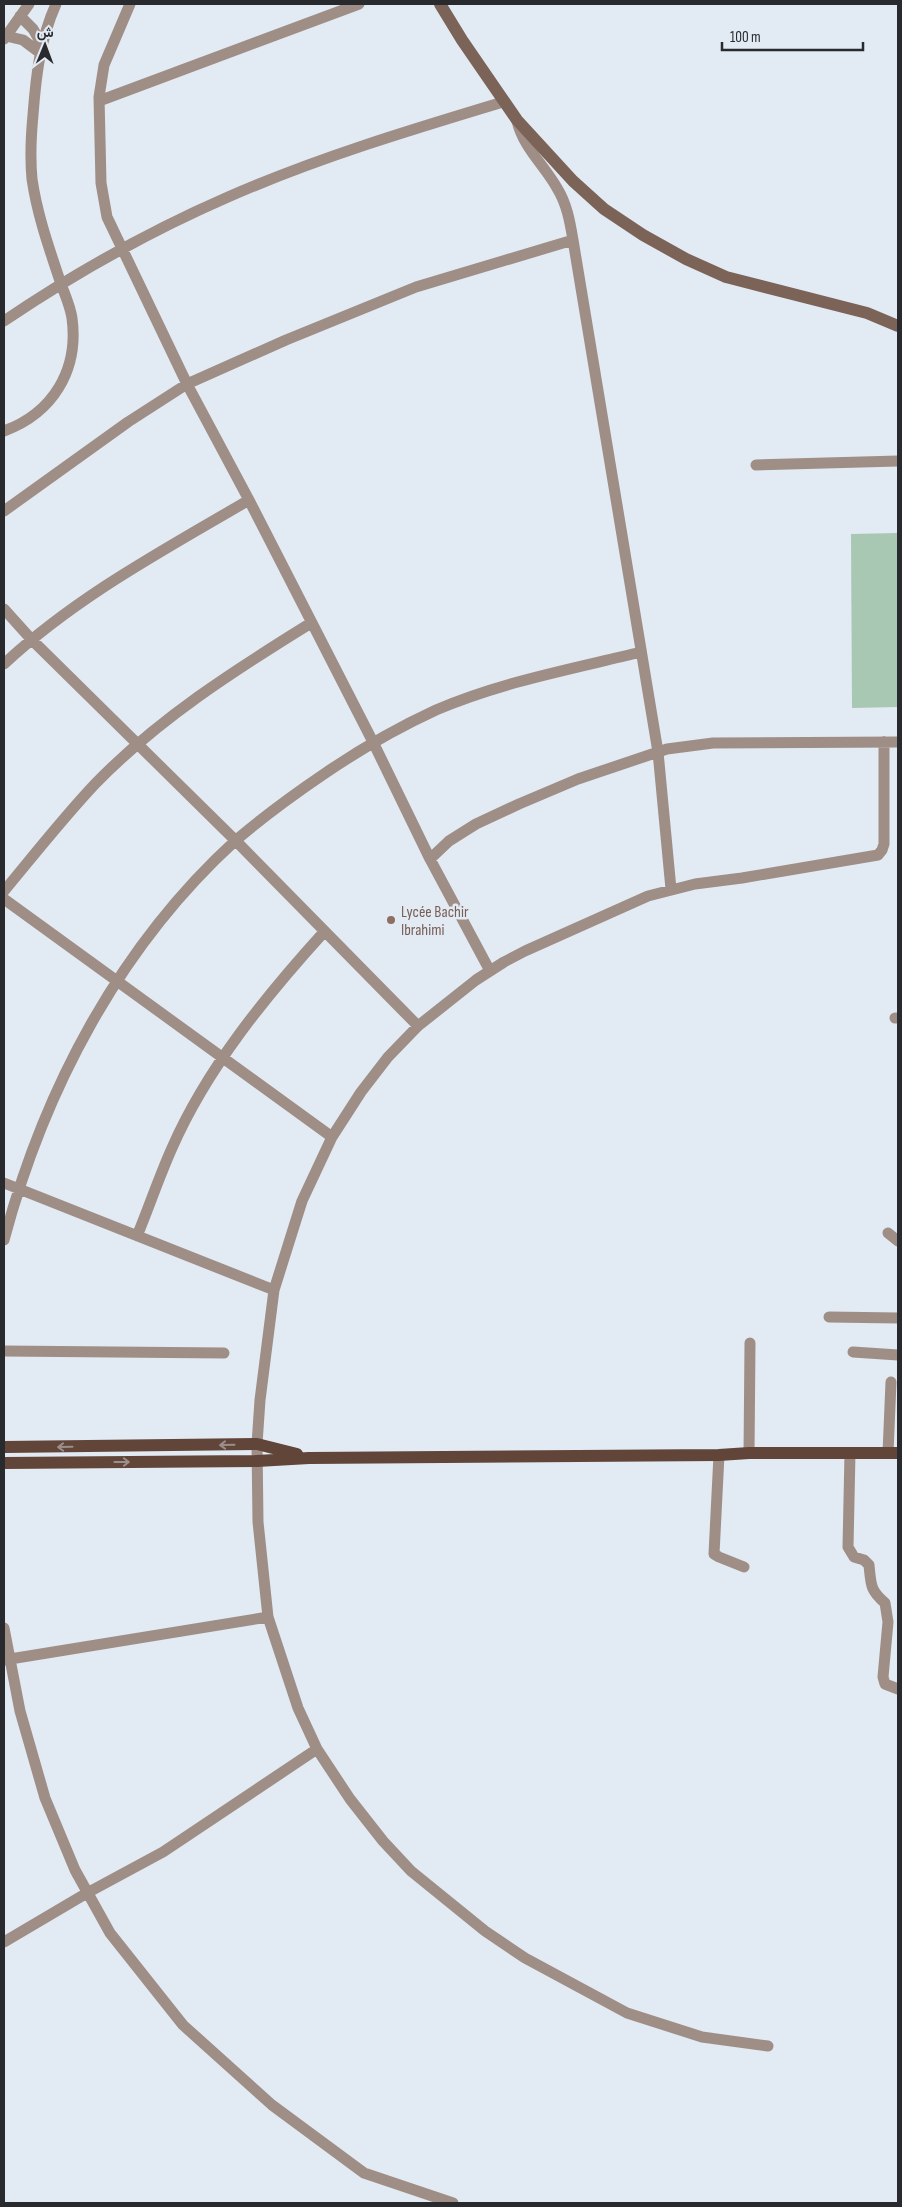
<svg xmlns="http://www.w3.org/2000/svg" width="902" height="2207" viewBox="0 0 902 2207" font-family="'Sofia Sans Condensed',Vazirmatn,sans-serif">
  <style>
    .green { fill: #a8c8b4 }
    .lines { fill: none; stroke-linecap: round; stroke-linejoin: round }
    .street { stroke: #9f8e86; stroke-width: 11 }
    .secondary { stroke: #7b6358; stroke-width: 12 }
    .primary { stroke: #614538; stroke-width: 12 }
    .oneway { stroke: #9b8f8d }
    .education-dot { fill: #8d6e63; stroke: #e2eaf4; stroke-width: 2 }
    .labels { text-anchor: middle; stroke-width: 5; stroke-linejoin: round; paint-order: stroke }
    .education-label { font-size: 16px; fill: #785e54; stroke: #e2eaf4; text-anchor: start }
  </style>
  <rect width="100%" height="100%" fill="#e2eaf4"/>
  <!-- green -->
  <path class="green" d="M 898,533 L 898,707 L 852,708 L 851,534 Z"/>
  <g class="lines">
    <!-- street -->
    <path class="street" d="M 130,4 L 104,65 L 99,97 L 101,183 L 107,217 L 187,384 L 249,500 L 373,742 L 430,859 L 490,971
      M 20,16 L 33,29 L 41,43
      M 6,36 L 23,40 L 39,52
      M 4,39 L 29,4
      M 99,101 L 359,4
      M 517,121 C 523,147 544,165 557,188 C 567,204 570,222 573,240 L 658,752 L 671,889
      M 4,321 C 75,273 150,231 228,197 C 317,158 410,130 503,102
      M 4,431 C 53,413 79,370 72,318 C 70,305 64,293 60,281 C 49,248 37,214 32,179 C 30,158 31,136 33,115 C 36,75 40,40 56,4
      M 756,465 L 898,461
      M 4,511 L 128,422 L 187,384 L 286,340 L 416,287 L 573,240
      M 4,609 L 31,639 L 236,841 L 418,1026
      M 4,664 C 77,596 164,550 249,500
      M 430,859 L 449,841 L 476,824 L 519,804 L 578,779 L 667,749 L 713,743 L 898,742
      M 4,891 C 34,855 63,818 95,784 C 158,719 235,670 311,623
      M 4,899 L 332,1137
      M 895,1018 L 898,1018
      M 4,1183 L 274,1290
      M 888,1233 L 898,1241
      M 137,1236 C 149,1207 159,1177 172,1148 C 207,1068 266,996 324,932
      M 4,1240 C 44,1090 119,947 235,841 C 263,817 293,795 324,774 C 359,750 397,728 436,710 C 501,682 572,669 641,652
      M 829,1317 L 898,1318
      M 4,1351 L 224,1353
      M 853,1352 L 898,1355
      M 749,1453 L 750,1343
      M 850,1453 L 848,1547 L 854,1557 L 864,1560 L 869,1565 C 871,1585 870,1590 885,1603 L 888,1622 L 883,1677 L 885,1684 L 898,1689
      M 888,1453 L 891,1382
      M 719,1455 L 714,1554 L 719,1557 L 744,1567
      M 4,1628 L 20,1711 L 45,1798 L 75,1870 L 110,1933 L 183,2025 L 272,2105 L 364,2173 L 453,2203
      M 4,1660 L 268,1617
      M 4,1942 L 87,1893 L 163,1852 L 317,1749
      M 768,2046 L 702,2037 L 627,2013 L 525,1958 L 485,1931 L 411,1871 L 383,1841 L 350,1799 L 317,1749 L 298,1708 L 268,1617 L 258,1522 L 257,1444 L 260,1400 L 274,1290 L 302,1201 L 332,1137 L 361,1092 L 388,1057 L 418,1026 L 476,980 L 504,962 L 525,951 L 648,896 L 695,884 L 742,878 L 878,855 L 882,850 L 884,844 L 884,742"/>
    <!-- secondary -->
    <path class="secondary" d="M 440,4 L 462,40 L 517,120 L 573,181 L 604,209 L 643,235 L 686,259 L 726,277 L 867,313 L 898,326"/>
    <!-- primary -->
    <path class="primary" d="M 4,1447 L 257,1444 L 297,1454
      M 4,1463 L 257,1461 L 309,1458 L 719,1455 L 749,1453 L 898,1453"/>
  </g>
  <!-- one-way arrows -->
  <defs><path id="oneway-shaft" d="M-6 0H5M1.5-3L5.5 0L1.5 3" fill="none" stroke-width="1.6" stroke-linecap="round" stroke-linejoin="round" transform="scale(1.25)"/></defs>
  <g class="oneway">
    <use href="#oneway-shaft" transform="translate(227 1445) rotate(179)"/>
    <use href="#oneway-shaft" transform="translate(65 1447) rotate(179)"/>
    <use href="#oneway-shaft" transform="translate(122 1462)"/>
  </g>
  <!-- markers -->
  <circle class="education-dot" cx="391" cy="920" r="5"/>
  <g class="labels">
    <!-- education labels -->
    <g class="education-label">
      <text x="401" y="917">Lycée Bachir<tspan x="401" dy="18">Ibrahimi</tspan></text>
    </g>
  </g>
  <!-- border -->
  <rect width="902" height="2207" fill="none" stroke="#282a2e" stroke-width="10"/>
  <!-- north arrow -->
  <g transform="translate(45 45) rotate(1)" stroke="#e2eaf4" stroke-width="4" paint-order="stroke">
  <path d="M0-4L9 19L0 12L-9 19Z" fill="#282a2e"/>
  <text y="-8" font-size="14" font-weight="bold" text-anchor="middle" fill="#282a2e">ش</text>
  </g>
  <!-- scale -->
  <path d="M722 42v8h141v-8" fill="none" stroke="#282a2e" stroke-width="2.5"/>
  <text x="730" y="42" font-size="15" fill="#282a2e" stroke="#e2eaf4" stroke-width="4" paint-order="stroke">100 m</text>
</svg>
